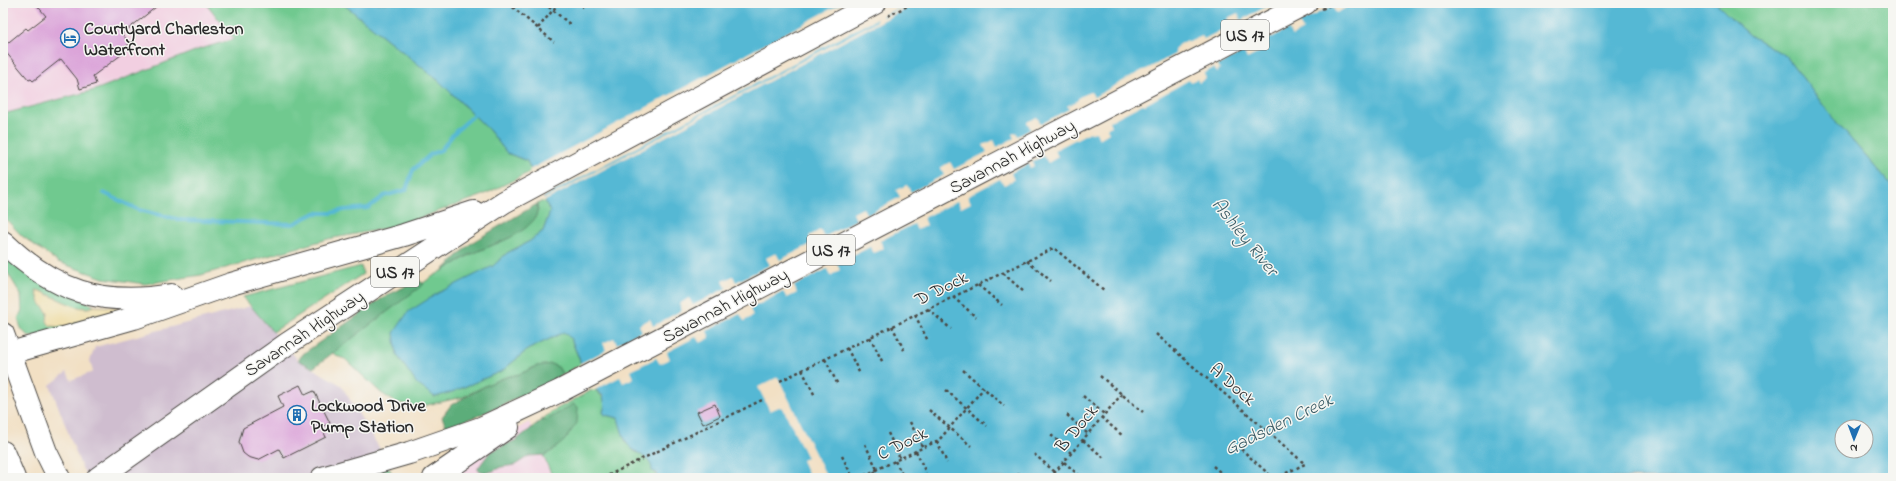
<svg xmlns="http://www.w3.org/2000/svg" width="1896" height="481" viewBox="0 0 1896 481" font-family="'Indie Flower',sans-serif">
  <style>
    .built { fill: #f2cfe1 }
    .industrial { fill: #cfbdcf }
    .green { fill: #6fc98f; stroke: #4d7a5d }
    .forest { fill: #5bad7a; stroke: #436c52 }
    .sand { fill: #eeda9e; stroke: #8c8264 }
    .water { fill: #55b8d4; stroke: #407280; fill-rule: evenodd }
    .pier { fill: #f2e0c4 }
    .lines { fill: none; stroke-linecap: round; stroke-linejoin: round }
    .stream { stroke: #55b8d4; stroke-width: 4 }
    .building { fill: #dba4d9 }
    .major-casing { stroke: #494642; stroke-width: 24 }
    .highway-casing { stroke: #494642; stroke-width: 24 }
    .path { stroke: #494642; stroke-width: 2.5; stroke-dasharray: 3 3; stroke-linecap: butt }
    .major { stroke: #fff; stroke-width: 22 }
    .highway { stroke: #fff; stroke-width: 22 }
    .labels { text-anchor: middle; stroke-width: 3; stroke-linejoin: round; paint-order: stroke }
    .shield { fill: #f6f6f2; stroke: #686867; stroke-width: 1 }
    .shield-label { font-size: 17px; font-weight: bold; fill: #2b2b2b }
    .poi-label { font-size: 18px; font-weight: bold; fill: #2b2b2b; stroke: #f6f6f2; text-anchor: start }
    .street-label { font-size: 18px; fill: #2b2b2b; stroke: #f6f6f2 }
    .water-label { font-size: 19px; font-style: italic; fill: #3a5c66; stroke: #f6f6f2 }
  </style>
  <rect width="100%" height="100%" fill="#f6f6f2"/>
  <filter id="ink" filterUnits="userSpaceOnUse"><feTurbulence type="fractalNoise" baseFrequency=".025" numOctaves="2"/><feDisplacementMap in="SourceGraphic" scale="8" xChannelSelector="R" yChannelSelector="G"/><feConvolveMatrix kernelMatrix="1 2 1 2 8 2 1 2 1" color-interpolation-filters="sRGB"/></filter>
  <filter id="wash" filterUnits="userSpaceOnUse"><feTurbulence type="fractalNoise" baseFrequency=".012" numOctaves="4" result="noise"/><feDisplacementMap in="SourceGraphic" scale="16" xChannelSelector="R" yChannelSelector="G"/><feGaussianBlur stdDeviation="0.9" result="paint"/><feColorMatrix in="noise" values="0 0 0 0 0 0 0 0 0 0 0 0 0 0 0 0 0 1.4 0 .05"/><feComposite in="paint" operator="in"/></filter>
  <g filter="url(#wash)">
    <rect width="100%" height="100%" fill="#f2e0c4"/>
    <!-- built -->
    <path class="built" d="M 3,3 L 211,3 L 235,39 L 95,90 L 3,116 Z
      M 529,422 L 553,478 L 442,478 L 490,445 Z"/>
    <!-- industrial -->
    <path class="industrial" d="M 251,306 L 298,360 L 341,385 L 380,449 L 356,478 L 88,478 L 81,466 L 50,385 L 67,372 L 71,380 L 93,372 L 90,361 L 95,347 Z"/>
    <!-- green -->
    <path class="green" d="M 206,3 L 342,3 L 439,81 L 489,130 L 507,153 L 527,161 L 532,171 L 481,196 L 394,227 L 328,239 L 201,275 L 145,284 L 103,278 L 58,262 L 22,236 L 3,216 L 3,114 L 95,90 L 200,49 L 234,39 Z
      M 1716,3 L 1893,3 L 1893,188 L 1832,117 L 1786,56 L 1751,36 L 1733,20 Z
      M 545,200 L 550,212 L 543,231 L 530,241 L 507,253 L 493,266 L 468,280 L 397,355 L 417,383 L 435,397 L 452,392 L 502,371 L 527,350 L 564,332 L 571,339 L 581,364 L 563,375 L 558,367 L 537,366 L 520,374 L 506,377 L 489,384 L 463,397 L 418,407 L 395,402 L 381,393 L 345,359 L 336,356 L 332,352 L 430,278 L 468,256 L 510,237 L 525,228 L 538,211 L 537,204 Z
      M 3,254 L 94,306 C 81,315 50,293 36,290 L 39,301 L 48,313 L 50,326 L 66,327 L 94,315 L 104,315 L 104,319 L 32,337 C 22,333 21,329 18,319 L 22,310 L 21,295 L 3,265 Z
      M 361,266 L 363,274 L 273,332 L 243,297 Z
      M 594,389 C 603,396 607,401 603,412 L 605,415 L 618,418 L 626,443 L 634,451 L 642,455 L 650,463 L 658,478 L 553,478 L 531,428 L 553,411 Z
      M 380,449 L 394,478 L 356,478 Z"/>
    <!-- forest -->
    <path class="forest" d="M 537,204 C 538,210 537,216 533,221 C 517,239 490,245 469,255 C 460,260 451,266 442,271 L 471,243 Z
      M 416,281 L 420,281 L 424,284 L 313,368 L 298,360 L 304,353 L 384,297 Z
      M 551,364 L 558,367 L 563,375 L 499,407 L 447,428 L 442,417 L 451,405 L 489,384 L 506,377 L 520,374 L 537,366 Z
      M 573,404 L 578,407 L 577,423 L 564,441 L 552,451 L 545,455 L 529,456 L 515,465 L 501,467 L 493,471 L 486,473 L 478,470 L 478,468 L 490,452 L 516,440 L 541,421 L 547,420 Z"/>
    <!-- sand -->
    <path class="sand" d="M 36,290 C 50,293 81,315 94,306 L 133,308 L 104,319 L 104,315 L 94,315 L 66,327 L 50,326 L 47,321 L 48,313 L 40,303 Z"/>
    <!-- water -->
    <path class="water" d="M 342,3 L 1716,3 L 1733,20 L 1751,36 L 1786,56 L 1832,117 L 1893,188 L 1893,478 L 658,478 L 657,473 L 652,471 C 652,457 636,454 628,445 C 624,440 620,425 618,418 L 605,415 L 603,412 L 605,406 L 603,396 L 585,380 L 579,358 L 571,339 L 564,332 L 527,350 L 502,371 L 452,392 L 435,397 L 417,384 L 397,355 L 394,333 L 408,312 L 438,293 L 493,266 L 507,253 L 530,241 L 543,231 L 550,212 L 527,161 L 507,153 L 489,130 L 439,81 ZM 1842,427 L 1866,427 L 1866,451 L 1842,451 Z"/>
    <!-- pier -->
    <path class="pier" d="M 842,3 L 907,3 L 882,16 L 883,17 L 910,3 L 916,3 L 543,202 L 542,200 L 877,21 L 876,19 L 542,198 L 529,170 Z
      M 1273,3 L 1344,3 L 1346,8 L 1336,13 L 1332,6 L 1299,23 L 1303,30 L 1292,36 L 1288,29 L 1255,46 L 1259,53 L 1247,59 L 1244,52 L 1218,65 L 1220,69 L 1216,72 L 1214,68 L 1204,73 L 1206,78 L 1199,83 L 1197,79 L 1190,82 L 1189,80 L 1145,105 L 1143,104 L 1110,121 L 1112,126 L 1107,128 L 1109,133 L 1099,139 L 1096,132 L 1091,133 L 1090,132 L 1055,150 L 1058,157 L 1048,163 L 1044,156 L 1032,162 L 1034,166 L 1030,168 L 1028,164 L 1011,173 L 1014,180 L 1004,185 L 1000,179 L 968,196 L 971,203 L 961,208 L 957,201 L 924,218 L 927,225 L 917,230 L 914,224 L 880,241 L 884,248 L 874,253 L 870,247 L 837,264 L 840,270 L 830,276 L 827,269 L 794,286 L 797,293 L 787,298 L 783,292 L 750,309 L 753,316 L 744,321 L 740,314 L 707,331 L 710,338 L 700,343 L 696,337 L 667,352 L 670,359 L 660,364 L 656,358 L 631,371 L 634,378 L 623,383 L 620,377 L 593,391 L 584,381 L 579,364 L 606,350 L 603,343 L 614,338 L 617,344 L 642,331 L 639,325 L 650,319 L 653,326 L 682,310 L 679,304 L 689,298 L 693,305 L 726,288 L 723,281 L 733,276 L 736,282 L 770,265 L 766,258 L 776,253 L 780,260 L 813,243 L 809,236 L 820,230 L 824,237 L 856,220 L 853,213 L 863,208 L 867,215 L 900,197 L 896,190 L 907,185 L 911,192 L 944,175 L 940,168 L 950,162 L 954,169 L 987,152 L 983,145 L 994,140 L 997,147 L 1014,138 L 1012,134 L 1016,132 L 1018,136 L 1031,129 L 1027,122 L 1037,117 L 1041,124 L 1069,109 L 1067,106 L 1077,101 L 1079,97 L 1091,92 L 1094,97 L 1143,70 L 1145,70 L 1175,54 L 1174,50 L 1175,48 L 1186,40 L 1187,42 L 1191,41 L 1202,36 L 1204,39 L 1231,25 L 1227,18 L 1238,13 L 1241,20 Z
      M 778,377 L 827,478 L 810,478 L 802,460 L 807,458 L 783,408 L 779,407 L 770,411 L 758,387 Z"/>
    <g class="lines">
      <!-- stream -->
      <path class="stream" d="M 104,193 L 139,210 L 181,220 L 293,224 L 315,213 L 331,213 L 344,210 L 368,208 L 384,196 L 406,190 L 413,170 L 431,154 L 441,150 L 455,132 L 474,115"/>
    </g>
    <g id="blocks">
      <!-- building -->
      <path class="building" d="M 35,3 L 161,3 L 122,34 L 130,43 L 123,49 L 125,52 L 93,76 L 96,84 L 80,89 L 77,79 L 61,59 L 33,81 L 31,79 L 29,80 L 4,50 L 6,49 L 4,46 L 26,28 L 28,30 L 46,16 Z
        M 300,385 L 305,395 L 314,391 L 330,423 L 321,427 L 326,437 L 284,458 L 279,449 L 258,460 L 248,457 L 243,453 L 239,442 L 243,428 L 283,407 L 278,396 Z
        M 715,404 L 720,416 L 703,424 L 697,412 Z"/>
    </g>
  </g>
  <g filter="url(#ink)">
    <use href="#blocks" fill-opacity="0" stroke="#494642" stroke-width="1"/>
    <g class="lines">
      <defs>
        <path id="major" d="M 3,334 L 46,452 L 59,478
          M 3,452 L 14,478"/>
        <path id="highway" d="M 3,242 C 54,291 101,307 171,295
          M 10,353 L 134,318 L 231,284 L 404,235 L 474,212
          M 98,478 L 287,344 L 504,202 L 875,3
          M 322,478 L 409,453 L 481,428 L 560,391 L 1306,3
          M 434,478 L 508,427"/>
      </defs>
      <!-- major casing -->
      <use href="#major" class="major-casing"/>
      <!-- highway casing -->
      <use href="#highway" class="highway-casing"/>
      <!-- path -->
      <path class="path" d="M 508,3 L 554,42
        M 544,3 L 571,25
        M 578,3 L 584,8
        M 1322,9 L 1334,3
        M 888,16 L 913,3
        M 538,28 L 559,3
        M 1027,261 L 1051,281
        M 1003,273 L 1025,293
        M 978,285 L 1002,305
        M 953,297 L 976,317
        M 928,309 L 951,329
        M 915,315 L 928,341
        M 892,326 L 905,352
        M 1156,334 L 1305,464 L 1276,478
        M 870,337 L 883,363
        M 847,348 L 860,374
        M 825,359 L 838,385
        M 802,370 L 815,396
        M 963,370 L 1004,406
        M 1100,376 L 1143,412
        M 780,381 L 1054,248 L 1105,291
        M 946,390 L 987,426
        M 1083,396 L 1104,414
        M 929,410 L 971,446
        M 1067,415 L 1088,434
        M 1101,417 L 1123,436
        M 910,422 L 923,448
        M 888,433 L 900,458
        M 1051,435 L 1071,453
        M 1083,440 L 1104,458
        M 937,441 L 947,463
        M 865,444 L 877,469
        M 1241,449 L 1273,478
        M 916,451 L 926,473
        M 1034,454 L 1055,472
        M 842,456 L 853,478
        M 895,461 L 904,478
        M 1064,462 L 1082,478
        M 1213,466 L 1227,478
        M 874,471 L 878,478
        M 1018,473 L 1024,478
        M 603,478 L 764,399
        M 859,478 L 939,440 L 984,388
        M 1050,478 L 1122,394"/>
      <!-- major -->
      <use href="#major" class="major"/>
      <!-- highway -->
      <use href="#highway" class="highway"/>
    </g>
  </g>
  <!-- icons -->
  <defs>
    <symbol id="hotel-ring" viewBox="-11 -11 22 22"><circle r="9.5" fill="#f6f6f2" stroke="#1f6fb2" stroke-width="1.5"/><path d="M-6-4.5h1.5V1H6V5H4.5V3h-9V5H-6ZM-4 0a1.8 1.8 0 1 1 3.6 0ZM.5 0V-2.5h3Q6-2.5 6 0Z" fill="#1f6fb2"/></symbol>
    <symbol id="building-ring" viewBox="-11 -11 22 22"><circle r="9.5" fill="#f6f6f2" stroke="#1f6fb2" stroke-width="1.5"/><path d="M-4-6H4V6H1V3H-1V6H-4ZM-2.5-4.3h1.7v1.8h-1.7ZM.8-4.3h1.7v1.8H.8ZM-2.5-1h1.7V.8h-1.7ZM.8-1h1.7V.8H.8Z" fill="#1f6fb2"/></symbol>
  </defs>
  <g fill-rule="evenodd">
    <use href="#hotel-ring" x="59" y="27" width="22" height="22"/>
    <use href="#building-ring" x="286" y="404" width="22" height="22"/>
  </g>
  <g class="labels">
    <!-- shield labels -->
    <g class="shield">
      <rect x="1221" y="20" width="48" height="30" rx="3"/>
      <rect x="807" y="235" width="48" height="30" rx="3"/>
      <rect x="371" y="257" width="48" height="30" rx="3"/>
    </g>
    <g class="shield-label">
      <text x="1245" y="41">US 17</text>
      <text x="831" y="256">US 17</text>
      <text x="395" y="278">US 17</text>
    </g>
    <!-- poi labels -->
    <g class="poi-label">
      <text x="84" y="34">Courtyard Charleston<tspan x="84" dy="21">Waterfront</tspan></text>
      <text x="311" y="411">Lockwood Drive<tspan x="311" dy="21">Pump Station</tspan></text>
    </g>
    <!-- street labels -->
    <g class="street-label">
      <text transform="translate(1012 156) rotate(-28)" y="6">Savannah Highway</text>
      <text transform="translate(941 288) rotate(-26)" y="6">D Dock</text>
      <text transform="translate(725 305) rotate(-28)" y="6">Savannah Highway</text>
      <text transform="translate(304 333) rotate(-34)" y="6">Savannah Highway</text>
      <text transform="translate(1233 384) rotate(41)" y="6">A Dock</text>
      <text transform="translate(1076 428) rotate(-50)" y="6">B Dock</text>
      <text transform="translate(902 443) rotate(-26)" y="6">C Dock</text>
    </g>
    <!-- water labels -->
    <g class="water-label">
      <text transform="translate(1246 236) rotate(51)" y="7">Ashley River</text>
      <text transform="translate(1278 423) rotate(-26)" y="7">Gadsden Creek</text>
    </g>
  </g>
  <!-- margin -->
  <rect width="1896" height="481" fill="none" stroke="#f6f6f2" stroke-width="16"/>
  <!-- north arrow -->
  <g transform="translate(1854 439) rotate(181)"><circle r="19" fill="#f6f6f2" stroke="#a5a5a2"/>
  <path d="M0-3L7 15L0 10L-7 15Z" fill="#1f6fb2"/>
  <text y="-6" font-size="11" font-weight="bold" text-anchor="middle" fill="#2b2b2b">N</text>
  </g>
</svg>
